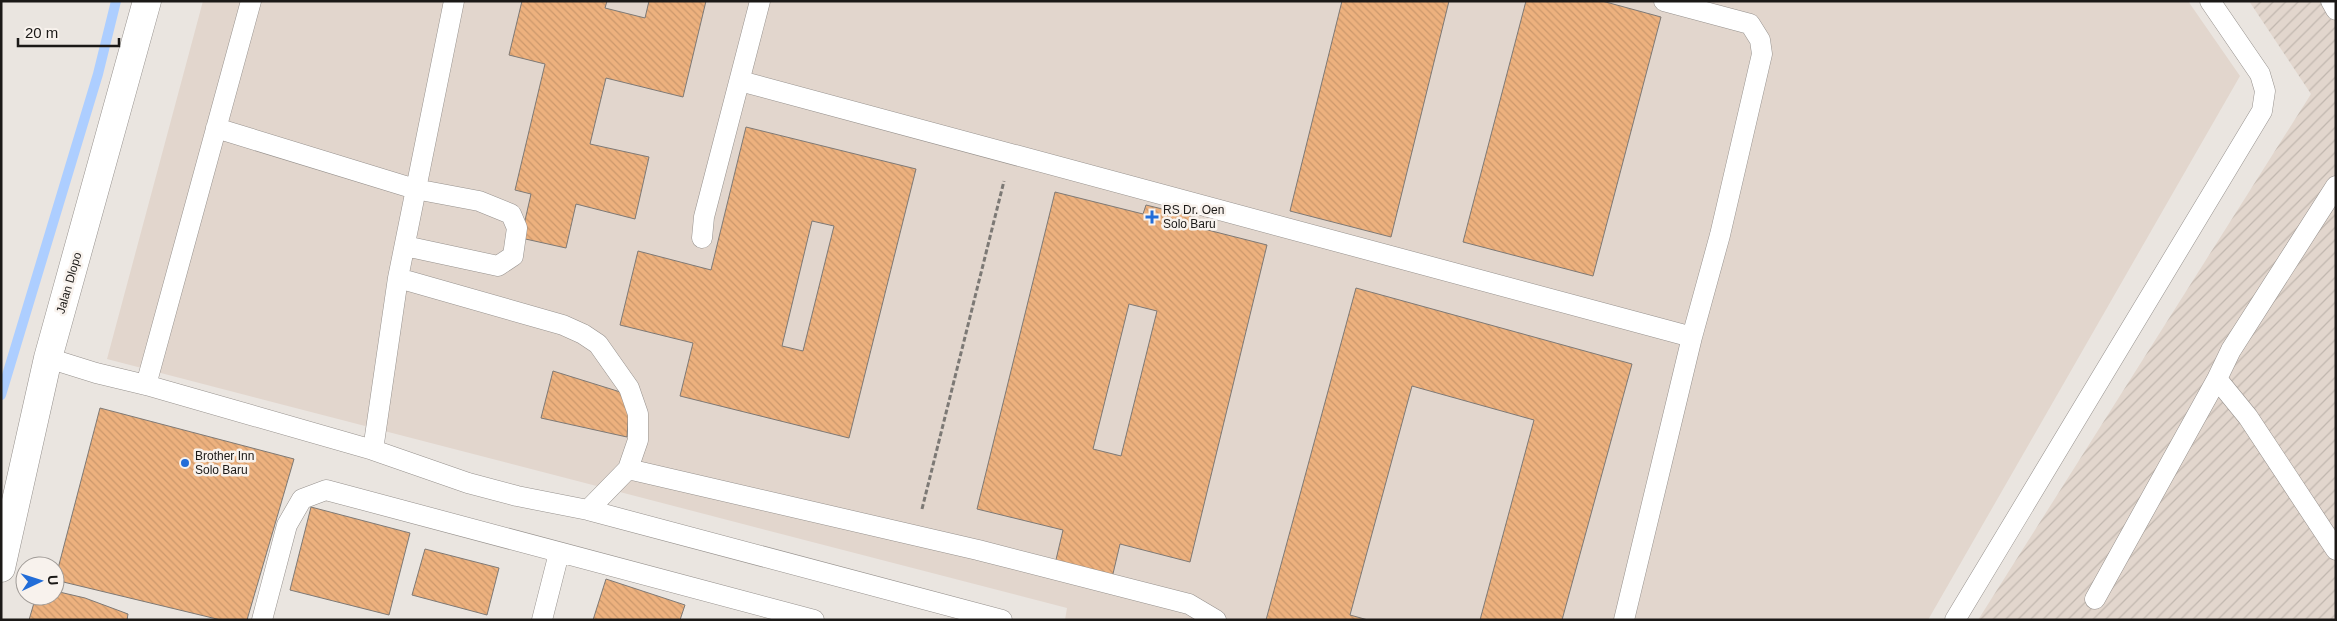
<svg xmlns="http://www.w3.org/2000/svg" width="2337" height="621" viewBox="0 0 2337 621" font-family="Helvetica,sans-serif">
  <style>
    .built { fill: #e2d6cd }
    .industrial { fill: url(#industrial-furrows) }
    .lines { fill: none; stroke-linecap: round; stroke-linejoin: round }
    .stream { stroke: #adceff; stroke-width: 10 }
    .building { fill: url(#building-back-hatch); stroke: #7e7975; fill-rule: evenodd }
    .service-casing { stroke: #96918d; stroke-width: 21 }
    .tertiary-casing { stroke: #96918d; stroke-width: 29 }
    .path { stroke: #7c7975; stroke-width: 3; stroke-dasharray: 5 2.5; stroke-linecap: butt }
    .service { stroke: #fff; stroke-width: 20 }
    .tertiary { stroke: #fff; stroke-width: 28 }
    .poi-dot { fill: #226dd8; stroke: #f8f2ed; stroke-width: 2 }
    .labels { text-anchor: middle; stroke-width: 5; stroke-linejoin: round; paint-order: stroke }
    .poi-label { font-size: 12px; fill: #1b1917; stroke: #f8f2ed; text-anchor: start }
    .street-label { font-size: 12px; fill: #1b1917; stroke: #f8f2ed }
  </style>
  <defs>
    <pattern id="industrial-furrows" width="10" height="10" patternUnits="userSpaceOnUse" patternTransform="scale(1.25)"><rect width="10" height="10" fill="#e2d6cd"/><path d="M-1 1l2-2M0 10L10 0M9 11l2-2" fill="none" stroke="#c1b7af"/></pattern>
    <pattern id="building-back-hatch" width="6" height="6" patternUnits="userSpaceOnUse" patternTransform="scale(1.25)"><rect width="6" height="6" fill="#edb17e"/><path d="M-1 5l2 2M0 0l6 6M5-1l2 2" fill="none" stroke="#cb986c"/></pattern>
  </defs>
  <rect width="100%" height="100%" fill="#eae5e0"/>
  <!-- built -->
  <path class="built" d="M 203,1 L 2188,1 L 2240,76 L 1928,620 L 1065,620 L 1067,608 L 107,359 Z"/>
  <!-- industrial -->
  <path class="industrial" d="M 2249,1 L 2336,1 L 2336,620 L 1978,620 L 2311,94 Z"/>
  <g class="lines">
    <!-- stream -->
    <path class="stream" d="M 1,395 L 98,74 L 116,1"/>
  </g>
  <!-- building -->
  <path class="building" d="M 522,1 L 607,1 L 605,8 L 645,18 L 649,1 L 706,1 L 683,97 L 606,78 L 590,144 L 649,157 L 635,219 L 576,204 L 566,248 L 521,238 L 531,194 L 515,190 L 545,64 L 509,55 Z
    M 1342,1 L 1449,1 L 1391,237 L 1290,211 Z
    M 1526,1 L 1602,1 L 1661,17 L 1593,276 L 1463,242 Z
    M 746,127 L 916,169 L 849,438 L 680,396 L 693,343 L 620,325 L 638,251 L 711,270 ZM 812,221 L 834,226 L 803,351 L 782,346 Z
    M 1055,192 L 1143,214 L 1146,205 L 1195,217 L 1192,226 L 1267,245 L 1190,562 L 1120,544 L 1112,578 L 1055,564 L 1063,530 L 977,509 ZM 1129,304 L 1157,311 L 1121,456 L 1093,449 Z
    M 1356,288 L 1632,364 L 1562,620 L 1480,620 L 1534,420 L 1412,386 L 1350,615 L 1368,620 L 1266,620 Z
    M 553,371 L 630,395 L 627,437 L 541,418 Z
    M 100,408 L 294,459 L 247,620 L 221,620 L 55,580 Z
    M 311,507 L 410,533 L 389,615 L 290,590 Z
    M 425,549 L 499,568 L 487,615 L 412,595 Z
    M 606,579 L 685,605 L 680,620 L 593,620 Z
    M 55,591 L 85,598 L 128,614 L 127,620 L 29,620 L 36,596 L 55,596 Z"/>
  <g class="lines">
    <defs>
      <path id="service" d="M 454,1 L 398,278 L 563,325 L 583,334 L 598,344 L 629,388 L 638,414 L 638,440 L 628,469 L 588,510 L 1002,620
        M 2331,1 L 2336,10
        M 740,81 L 1692,337
        M 216,128 L 415,189 L 479,201 L 511,214 L 517,228 L 513,256 L 498,266 L 405,246
        M 2336,186 L 2231,350 L 2217,379 L 2248,417 L 2336,550
        M 702,238 L 704,217 L 760,1
        M 48,358 L 96,373 L 146,385 L 373,450 L 398,278
        M 146,385 L 251,1
        M 373,450 L 468,483 L 517,496 L 588,510
        M 628,469 L 978,550 L 1189,604 L 1216,620
        M 2095,599 L 2217,379
        M 262,620 L 287,525 L 302,499 L 326,490 L 814,620
        M 542,620 L 559,553
        M 1624,620 L 1692,337 L 1720,235 L 1762,54 L 1760,40 L 1750,24 L 1664,1
        M 1955,620 L 2262,111 L 2265,91 L 2260,74 L 2210,1"/>
      <path id="tertiary" d="M 1,568 L 48,358 L 147,1"/>
    </defs>
    <!-- service casing -->
    <use href="#service" class="service-casing"/>
    <!-- tertiary casing -->
    <use href="#tertiary" class="tertiary-casing"/>
    <!-- path -->
    <path class="path" d="M 922,509 L 1004,181"/>
    <!-- service -->
    <use href="#service" class="service"/>
    <!-- tertiary -->
    <use href="#tertiary" class="tertiary"/>
  </g>
  <!-- markers -->
  <g class="poi-dot">
    <path d="M1149.5 209.5h5v5h5v5h-5v5h-5v-5h-5v-5h5z"/>
    <circle cx="185" cy="463" r="5"/>
  </g>
  <g class="labels">
    <!-- poi labels -->
    <g class="poi-label">
      <text x="1163" y="214">RS Dr. Oen<tspan x="1163" dy="14">Solo Baru</tspan></text>
      <text x="195" y="460">Brother Inn<tspan x="195" dy="14">Solo Baru</tspan></text>
    </g>
    <!-- street labels -->
    <g class="street-label">
      <text transform="translate(69 283) rotate(-74)" y="4">Jalan Dlopo</text>
    </g>
  </g>
  <!-- border -->
  <rect width="2337" height="621" fill="none" stroke="#1b1917" stroke-width="5"/>
  <!-- north arrow -->
  <g transform="translate(40 581) rotate(86)"><circle r="24" fill="#f8f2ed" stroke="#a09b97"/>
  <path d="M0-4L9 19L0 12L-9 19Z" fill="#226dd8"/>
  <text y="-8" font-size="14" font-weight="bold" text-anchor="middle" fill="#1b1917">U</text>
  </g>
  <!-- scale -->
  <path d="M18 38v8h101v-8" fill="none" stroke="#1b1917" stroke-width="2.5"/>
  <text x="25" y="38" font-size="15" fill="#1b1917" stroke="#f8f2ed" stroke-width="4" paint-order="stroke">20 m</text>
</svg>
